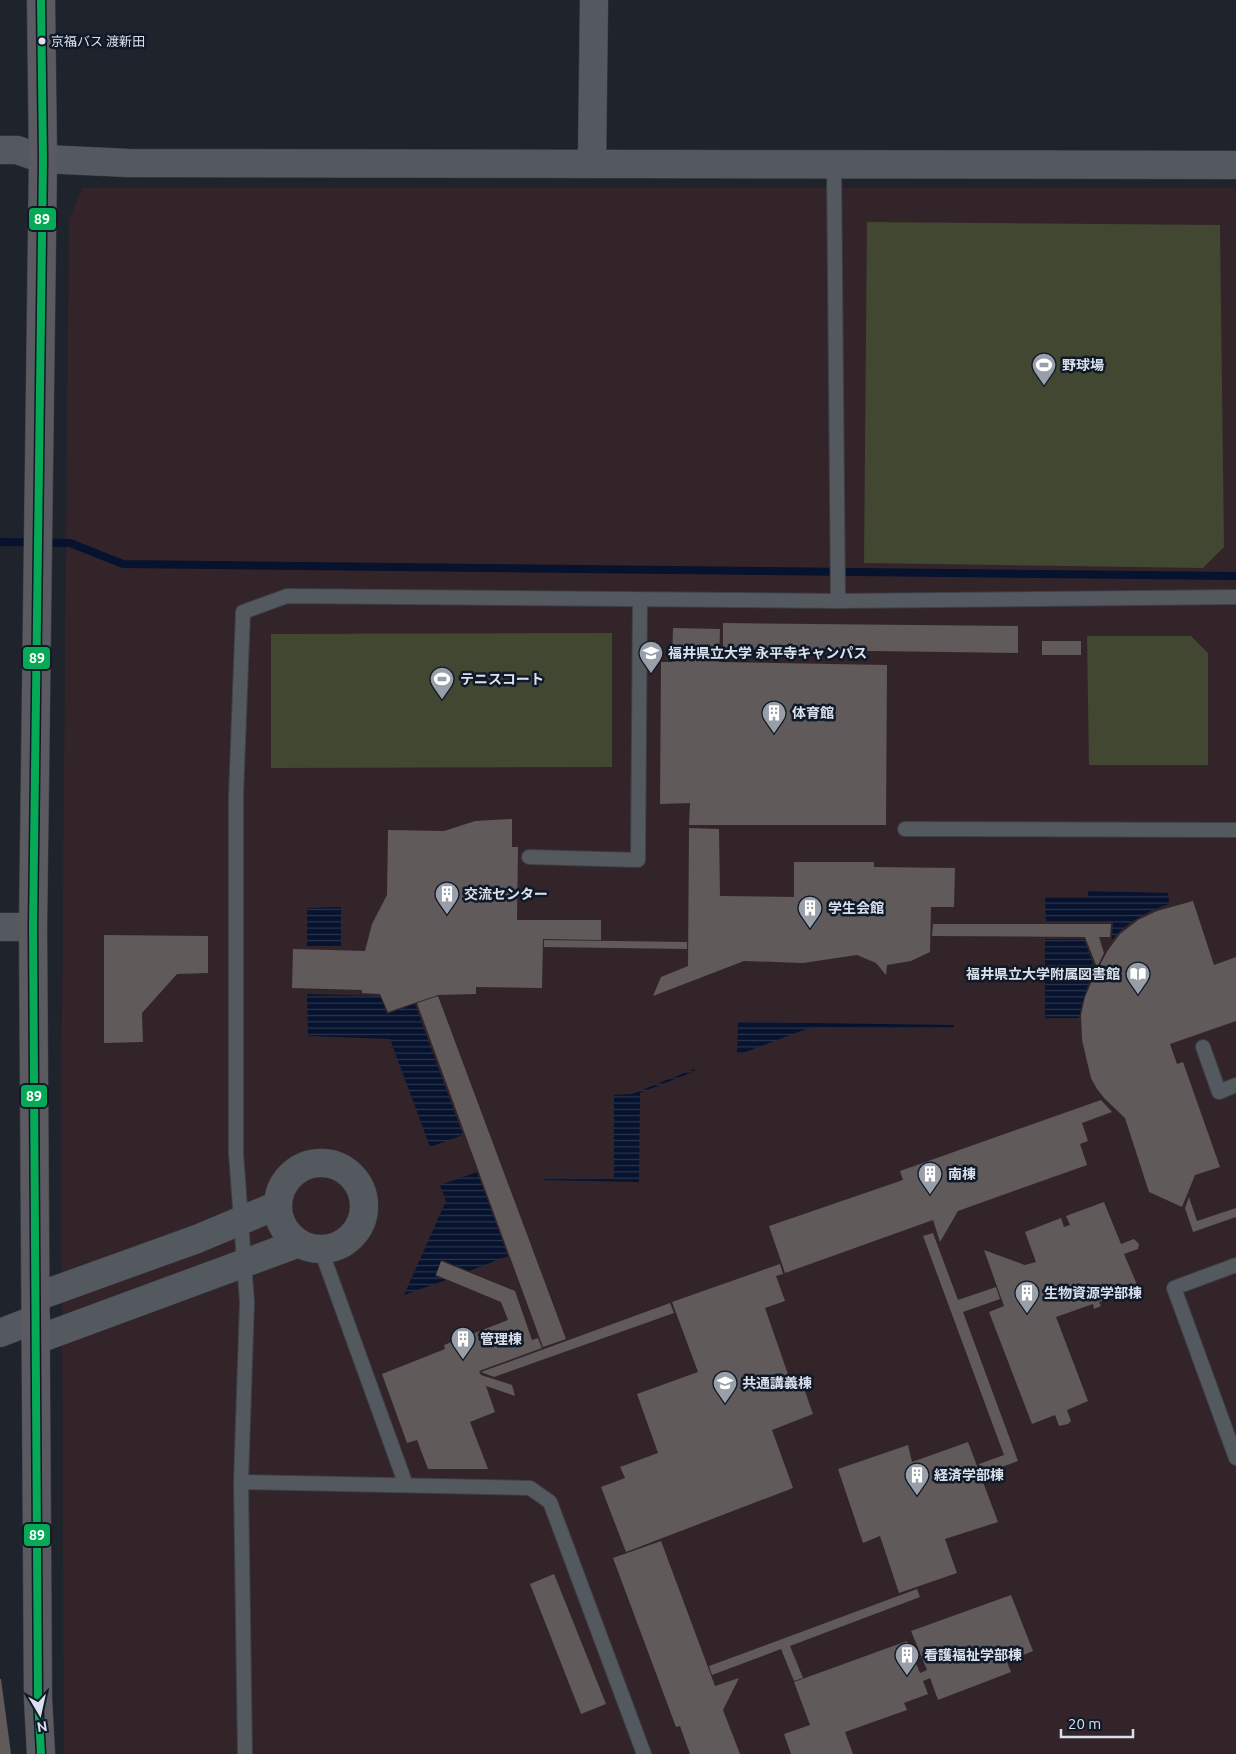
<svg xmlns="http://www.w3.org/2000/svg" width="1236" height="1754" viewBox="0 0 1236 1754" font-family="Ubuntu,'Noto Sans JP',sans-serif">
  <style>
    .education { fill: #33242a }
    .garden { fill: #414730 }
    .water { fill: url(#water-rules) }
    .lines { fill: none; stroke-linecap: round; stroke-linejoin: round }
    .stream { stroke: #06122e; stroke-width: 8 }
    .building { fill: #605a5a }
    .service-casing { stroke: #3c4047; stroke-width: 16 }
    .minor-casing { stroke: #3c4047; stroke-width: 29 }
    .tertiary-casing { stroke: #3c4047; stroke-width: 29 }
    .secondary-casing { stroke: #3c4047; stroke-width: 29 }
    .service { stroke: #54595f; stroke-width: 14 }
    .minor { stroke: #54595f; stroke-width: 28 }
    .tertiary { stroke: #54595f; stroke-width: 28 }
    .secondary { stroke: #5a5a60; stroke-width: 28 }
    .bus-1-casing { stroke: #101928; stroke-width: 11 }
    .bus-1 { stroke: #06aa56; stroke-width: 8 }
    .bus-dot { fill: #dae1ec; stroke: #101928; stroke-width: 2 }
    .labels { text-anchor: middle; stroke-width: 5; stroke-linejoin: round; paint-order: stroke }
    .bus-label { font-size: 13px; fill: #dae1ec; stroke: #101928; text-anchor: start }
    .poi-label { font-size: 14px; font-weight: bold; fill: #dae1ec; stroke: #101928; text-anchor: start }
    .line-badge { stroke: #101928; stroke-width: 2 }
    .badge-label { font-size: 14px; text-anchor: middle; font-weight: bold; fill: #fff }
  </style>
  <defs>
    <pattern id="water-rules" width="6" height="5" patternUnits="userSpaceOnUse" patternTransform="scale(1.25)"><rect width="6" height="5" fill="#06122e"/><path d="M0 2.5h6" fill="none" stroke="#2a344c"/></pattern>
  </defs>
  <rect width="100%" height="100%" fill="#1f242c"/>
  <!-- education -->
  <path class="education" d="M 82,188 L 1236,188 L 1236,1754 L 64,1754 L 61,1127 L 69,220 Z"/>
  <!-- garden -->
  <path class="garden" d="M 867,222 L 1220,225 L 1224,547 L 1203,568 L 864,563 Z
    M 612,633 L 612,767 L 271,768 L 271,634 Z
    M 1087,636 L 1191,636 L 1208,653 L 1208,765 L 1089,765 Z"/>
  <!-- water -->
  <path class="water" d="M 1088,891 L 1168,893 L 1169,904 C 1147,912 1127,921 1112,940 L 1113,922 L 1046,922 L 1045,897 L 1088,897 Z
    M 341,907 L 341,946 L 307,946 L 307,908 Z
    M 1045,939 L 1084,939 L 1093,963 L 1086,977 L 1090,979 L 1082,1004 L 1079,1018 L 1045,1018 Z
    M 307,994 L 380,996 L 387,1014 L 415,1004 L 463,1135 L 430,1147 L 390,1039 L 308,1036 Z
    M 738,1022 L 954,1025 L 954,1028 L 812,1027 L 737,1055 Z
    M 694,1069 L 695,1071 L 640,1093 L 639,1182 L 543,1180 L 544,1178 L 614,1179 L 614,1095 L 632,1094 Z
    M 477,1172 L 508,1256 L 469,1271 L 442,1260 L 435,1276 L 446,1280 L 404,1295 L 446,1201 L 440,1185 Z"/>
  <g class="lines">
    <!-- stream -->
    <path class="stream" d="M 0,542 L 70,543 L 123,564 L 1236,576"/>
  </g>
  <!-- building -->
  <path class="building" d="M 723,623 L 1018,626 L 1018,653 L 723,649 Z
    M 673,628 L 720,629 L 719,662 L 887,665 L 886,825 L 689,825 L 690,803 L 660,804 L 661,662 L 672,662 Z
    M 1042,641 L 1081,641 L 1081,655 L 1042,655 Z
    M 512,819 L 512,847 L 518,847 L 517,920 L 601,920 L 601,940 L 543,939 L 542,988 L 476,987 L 476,994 L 438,995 L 388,1012 L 380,994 L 362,993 L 362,990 L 292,988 L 293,949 L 365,951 L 372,924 L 387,895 L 388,830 L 444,831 L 475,821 Z
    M 689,828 L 719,829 L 720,896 L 794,897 L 794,862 L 874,862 L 874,867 L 955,868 L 954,907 L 931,907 L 930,952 L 911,961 L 887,965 L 886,975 L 876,963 L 857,955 L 803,963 L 744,961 L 653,996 L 661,977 L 688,966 Z
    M 1193,901 L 1214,965 L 1236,957 L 1236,1021 L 1170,1044 L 1177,1064 L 1183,1062 L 1220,1167 L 1195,1175 L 1182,1207 L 1149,1192 L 1125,1118 L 1105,1099 L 1097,1089 L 1091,1078 L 1082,1040 L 1081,1015 L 1085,997 L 1095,974 L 1108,950 L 1120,934 L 1138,920 L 1157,911 Z
    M 933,924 L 1111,924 L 1110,937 L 1099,937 L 1104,953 L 1097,967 L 1085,937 L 932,936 Z
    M 104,935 L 208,936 L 208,973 L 177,974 L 142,1013 L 143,1042 L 104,1043 Z
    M 544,940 L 687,942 L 687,949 L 544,947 Z
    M 438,996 L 566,1339 L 543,1347 L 417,1003 Z
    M 1101,1100 L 1112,1112 L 1082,1123 L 1088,1141 L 1080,1144 L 1087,1165 L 958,1211 L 940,1242 L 933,1220 L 785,1273 L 769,1226 L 903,1180 L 900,1171 Z
    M 1189,1197 L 1197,1221 L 1236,1208 L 1236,1217 L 1193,1232 L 1185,1208 Z
    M 1104,1202 L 1121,1244 L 1134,1239 L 1139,1244 L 1138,1249 L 1124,1254 L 1138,1287 L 1099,1302 L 1101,1306 L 1094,1309 L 1093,1304 L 1056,1317 L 1088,1401 L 1067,1410 L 1071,1421 L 1068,1424 L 1059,1426 L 1055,1415 L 1032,1424 L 989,1312 L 1004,1306 L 984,1250 L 1025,1265 L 1036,1262 L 1025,1232 L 1061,1218 L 1064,1227 L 1070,1225 L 1066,1216 Z
    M 933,1233 L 958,1300 L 996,1287 L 1000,1299 L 963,1312 L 1018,1461 L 983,1474 L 979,1464 L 1004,1455 L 923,1236 Z
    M 441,1261 L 515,1291 L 532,1340 L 538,1338 L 542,1348 L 479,1371 L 481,1375 L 512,1385 L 515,1396 L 486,1386 L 495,1412 L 470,1422 L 488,1469 L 428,1469 L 417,1440 L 407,1443 L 382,1374 L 445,1349 L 444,1345 L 508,1320 L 501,1302 L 436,1275 Z
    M 780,1264 L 783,1274 L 776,1276 L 785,1301 L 765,1308 L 791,1383 L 801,1380 L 813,1414 L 772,1430 L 793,1488 L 626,1552 L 601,1487 L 625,1478 L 620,1467 L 658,1453 L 637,1394 L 698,1372 L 672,1302 Z
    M 670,1303 L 674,1313 L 494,1377 L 481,1372 Z
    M 968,1442 L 998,1522 L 945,1539 L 957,1573 L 899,1593 L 880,1536 L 863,1543 L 838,1469 L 908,1445 L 912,1462 Z
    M 661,1541 L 715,1686 L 739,1678 L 723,1710 L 740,1754 L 690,1754 L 680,1726 L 676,1727 L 613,1558 Z
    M 554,1574 L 606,1704 L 581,1714 L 530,1584 Z
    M 917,1589 L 920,1597 L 790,1646 L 803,1678 L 794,1681 L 781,1649 L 712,1675 L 709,1666 Z
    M 1011,1595 L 1033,1651 L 1007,1662 L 1011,1672 L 938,1700 L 930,1678 L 923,1681 L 928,1694 L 904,1703 L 907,1710 L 845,1732 L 853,1754 L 791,1754 L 784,1734 L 810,1725 L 794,1682 L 907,1641 L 920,1673 L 927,1670 L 911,1631 Z
    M 0,1679 L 1,1679 L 11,1754 L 0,1754 Z"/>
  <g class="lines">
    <defs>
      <path id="service" d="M 834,164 L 838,601
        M 905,829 L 1236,830
        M 529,857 L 638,860 L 640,600
        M 1203,1047 L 1219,1092 L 1236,1085
        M 321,1250 L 406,1485
        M 1236,1265 L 1174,1288 L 1236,1458
        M 241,1482 L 530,1488 L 550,1502 L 644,1754
        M 245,1754 L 241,1482 L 247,1302 L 236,1153 L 236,796 L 243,612 L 287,596 L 838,601 L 1236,597"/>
      <path id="minor" d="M 0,150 L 17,150 L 43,159 L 128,163 L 1236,165
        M 592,163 L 594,0
        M278 1206a43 43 0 1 1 86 0a43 43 0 1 1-86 0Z
        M 36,1297 L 197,1239 L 278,1205
        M 36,1340 L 299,1243"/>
      <path id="tertiary" d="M 0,927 L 33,927
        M 0,1333 L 36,1319"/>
      <path id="secondary" d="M 41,1754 L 38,1699 L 33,927 L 43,159 L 41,0"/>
    </defs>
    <!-- service casing -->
    <use href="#service" class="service-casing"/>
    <!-- minor casing -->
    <use href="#minor" class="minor-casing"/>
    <!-- tertiary casing -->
    <use href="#tertiary" class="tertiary-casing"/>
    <!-- secondary casing -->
    <use href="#secondary" class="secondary-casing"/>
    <!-- service -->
    <use href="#service" class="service"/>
    <!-- minor -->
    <use href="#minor" class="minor"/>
    <!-- tertiary -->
    <use href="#tertiary" class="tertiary"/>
    <!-- secondary -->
    <use href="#secondary" class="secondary"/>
    <defs>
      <path id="bus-1" d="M 41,1754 L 38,1699 L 33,927 L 43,159 L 41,0"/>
    </defs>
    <!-- bus-1 casing -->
    <use href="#bus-1" class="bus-1-casing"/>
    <!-- bus-1 -->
    <use href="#bus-1" class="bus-1"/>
  </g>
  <!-- icons -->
  <defs>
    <symbol id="stadium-pin" viewBox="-11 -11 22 30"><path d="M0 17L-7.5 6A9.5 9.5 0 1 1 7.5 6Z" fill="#999fa9" stroke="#101928"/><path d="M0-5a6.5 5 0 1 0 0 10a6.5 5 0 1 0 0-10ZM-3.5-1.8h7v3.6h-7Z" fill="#fff"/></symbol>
    <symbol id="university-pin" viewBox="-11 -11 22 30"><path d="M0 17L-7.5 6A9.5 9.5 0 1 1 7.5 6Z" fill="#999fa9" stroke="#101928"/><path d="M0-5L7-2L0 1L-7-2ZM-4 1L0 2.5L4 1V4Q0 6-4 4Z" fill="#fff"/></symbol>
    <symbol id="building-pin" viewBox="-11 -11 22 30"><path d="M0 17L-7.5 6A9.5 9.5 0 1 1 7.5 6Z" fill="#999fa9" stroke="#101928"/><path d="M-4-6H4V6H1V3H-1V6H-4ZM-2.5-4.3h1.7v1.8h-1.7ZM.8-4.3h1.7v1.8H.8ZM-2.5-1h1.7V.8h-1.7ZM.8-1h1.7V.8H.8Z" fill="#fff"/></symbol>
    <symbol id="library-pin" viewBox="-11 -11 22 30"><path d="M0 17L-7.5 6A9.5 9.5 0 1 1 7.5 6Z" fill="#999fa9" stroke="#101928"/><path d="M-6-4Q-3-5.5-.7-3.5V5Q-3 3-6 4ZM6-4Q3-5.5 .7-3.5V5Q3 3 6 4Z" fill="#fff"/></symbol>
  </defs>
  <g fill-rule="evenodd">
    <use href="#stadium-pin" x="1030" y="351" width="28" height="38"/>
    <use href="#university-pin" x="637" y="639" width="28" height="38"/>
    <use href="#stadium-pin" x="428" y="665" width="28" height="38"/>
    <use href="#building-pin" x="760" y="699" width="28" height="38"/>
    <use href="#building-pin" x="433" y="880" width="28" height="38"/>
    <use href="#building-pin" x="796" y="894" width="28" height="38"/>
    <use href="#library-pin" x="1124" y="960" width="28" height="38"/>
    <use href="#building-pin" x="916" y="1160" width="28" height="38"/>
    <use href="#building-pin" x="1013" y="1279" width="28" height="38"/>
    <use href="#building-pin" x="449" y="1325" width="28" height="38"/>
    <use href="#university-pin" x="711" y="1369" width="28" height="38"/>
    <use href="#building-pin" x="903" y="1461" width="28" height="38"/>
    <use href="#building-pin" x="893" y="1641" width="28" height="38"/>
  </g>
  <!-- markers -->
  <circle class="bus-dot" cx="42" cy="41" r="4.5"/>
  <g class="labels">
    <!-- bus labels -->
    <g class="bus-label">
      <text x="51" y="46">京福バス 渡新田</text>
    </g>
    <!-- poi labels -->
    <g class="poi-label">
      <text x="1062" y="370">野球場</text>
      <text x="668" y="658">福井県立大学 永平寺キャンパス</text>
      <text x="460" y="684">テニスコート</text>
      <text x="792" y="718">体育館</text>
      <text x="464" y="899">交流センター</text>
      <text x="828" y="913">学生会館</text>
      <text x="1120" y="979" text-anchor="end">福井県立大学附属図書館</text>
      <text x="948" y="1179">南棟</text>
      <text x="1044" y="1298">生物資源学部棟</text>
      <text x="480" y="1344">管理棟</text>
      <text x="742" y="1388">共通講義棟</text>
      <text x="934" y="1480">経済学部棟</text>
      <text x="924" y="1660">看護福祉学部棟</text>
    </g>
  </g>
  <g class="line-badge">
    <rect x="28" y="207" width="29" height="24" rx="5" fill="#06aa56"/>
    <rect x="22" y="646" width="29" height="24" rx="5" fill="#06aa56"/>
    <rect x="20" y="1084" width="28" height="24" rx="5" fill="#06aa56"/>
    <rect x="23" y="1523" width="28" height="24" rx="5" fill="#06aa56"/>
  </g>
  <g class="badge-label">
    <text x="42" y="224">89</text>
    <text x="37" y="663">89</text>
    <text x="34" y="1101">89</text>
    <text x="37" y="1540">89</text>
  </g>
  <!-- north arrow -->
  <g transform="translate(40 1714) rotate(171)" stroke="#101928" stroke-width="4" paint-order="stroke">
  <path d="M0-4L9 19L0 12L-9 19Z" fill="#dae1ec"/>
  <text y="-8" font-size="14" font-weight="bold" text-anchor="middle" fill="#dae1ec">N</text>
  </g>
  <!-- scale -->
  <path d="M1061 1729v8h72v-8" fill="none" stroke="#dae1ec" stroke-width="2.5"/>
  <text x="1068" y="1729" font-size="15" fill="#dae1ec" stroke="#101928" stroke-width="4" paint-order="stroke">20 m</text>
</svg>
